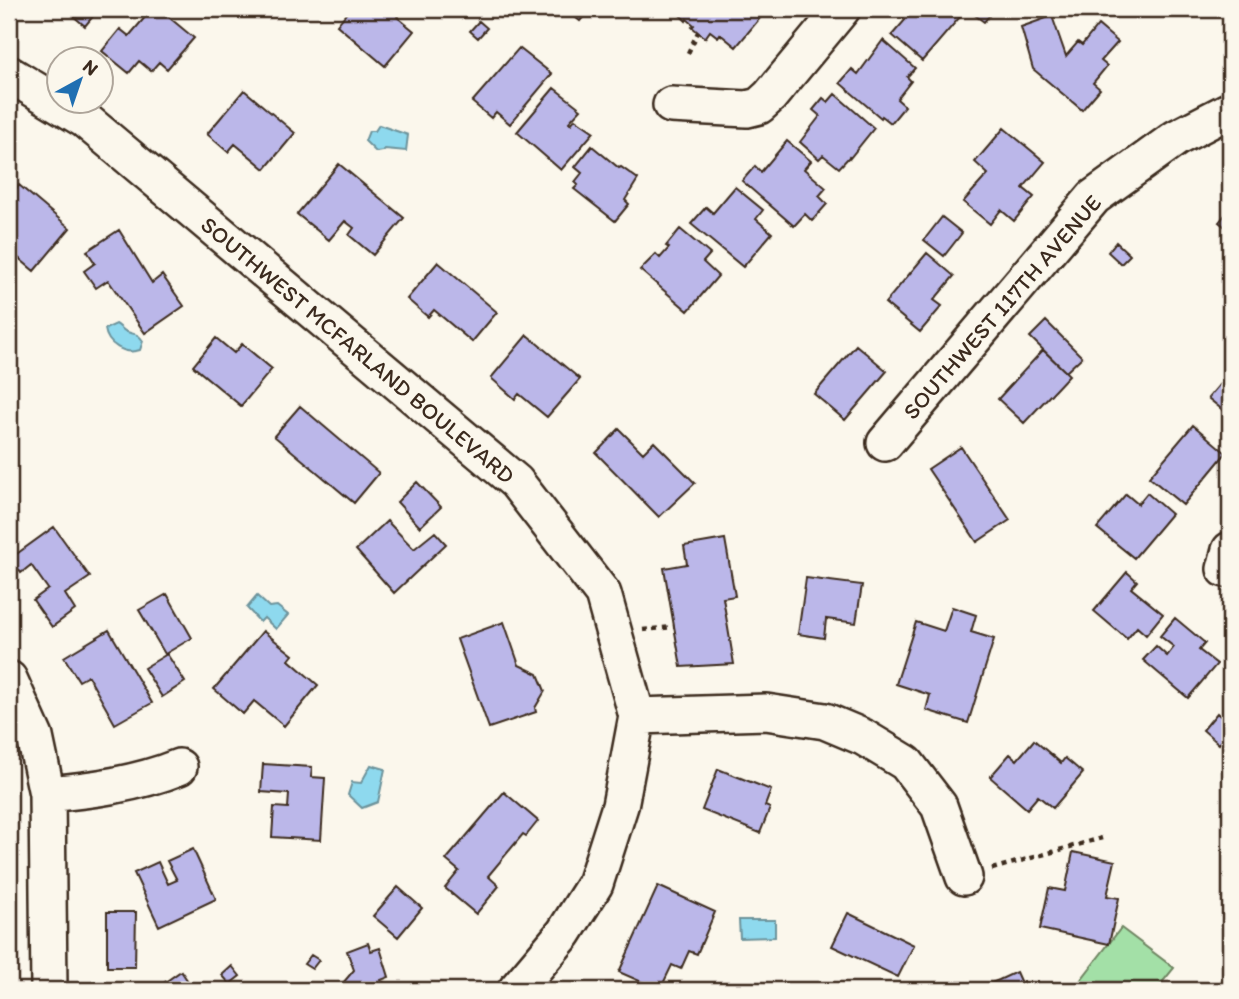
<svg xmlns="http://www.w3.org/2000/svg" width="1239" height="999" viewBox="0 0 1239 999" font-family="Itim,sans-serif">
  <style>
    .green { fill: #a3e0a7; stroke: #6f8562; stroke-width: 2 }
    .water { fill: #8ed9ee; stroke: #6d939b; stroke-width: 2 }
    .building { fill: #bbb7e9; stroke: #3b2a1e; stroke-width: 2 }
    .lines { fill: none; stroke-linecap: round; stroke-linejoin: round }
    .minor-casing { stroke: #3b2a1e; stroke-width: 40 }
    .path { stroke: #3b2a1e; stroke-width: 4.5; stroke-dasharray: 5 5; stroke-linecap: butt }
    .minor { stroke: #fbf7ec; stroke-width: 35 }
    .labels { text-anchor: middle; stroke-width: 5; stroke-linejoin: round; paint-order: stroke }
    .street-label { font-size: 23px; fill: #3b2a1e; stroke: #fbf7ec }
  </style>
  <rect width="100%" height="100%" fill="#fbf7ec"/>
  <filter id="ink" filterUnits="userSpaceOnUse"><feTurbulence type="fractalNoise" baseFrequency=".0143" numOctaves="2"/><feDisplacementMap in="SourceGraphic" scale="14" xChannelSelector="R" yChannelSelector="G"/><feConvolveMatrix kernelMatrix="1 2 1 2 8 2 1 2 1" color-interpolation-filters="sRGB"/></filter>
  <g filter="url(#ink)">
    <!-- green -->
    <path class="green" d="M 1121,928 L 1174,968 L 1156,990 L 1073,990 Z"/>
    <!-- water -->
    <path class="water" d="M 379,125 L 408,135 L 406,151 L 385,149 L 383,151 L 376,152 L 365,141 L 369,131 L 375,131 Z
      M 116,324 C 120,326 123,331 127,332 C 136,335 138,333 143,341 L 140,350 C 125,355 107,345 105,329 Z
      M 257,596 L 269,607 L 277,606 L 288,615 L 276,629 L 264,618 L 260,622 L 247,608 Z
      M 371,765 L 385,769 L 378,802 L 362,808 L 348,795 L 352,782 L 361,783 Z
      M 739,920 L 775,920 L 775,937 L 740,938 Z"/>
    <!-- building -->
    <path class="building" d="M 65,9 L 99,9 L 85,26 Z
      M 152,9 L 159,9 L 194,38 L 167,69 L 159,62 L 151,71 L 139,61 L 129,73 L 102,51 L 120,29 L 129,36 Z
      M 354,9 L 403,10 L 397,17 L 414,31 L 385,66 L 337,25 L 349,10 L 351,11 Z
      M 565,9 L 590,9 L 580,21 Z
      M 674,9 L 751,9 L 761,17 L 736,47 L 720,34 L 718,37 L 710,31 L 705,38 L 692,27 L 694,25 L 687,19 L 686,21 Z
      M 910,9 L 950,9 L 960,17 L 922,61 L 892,35 L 906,19 L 903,17 Z
      M 967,9 L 995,9 L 984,22 Z
      M 1052,16 L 1066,56 L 1078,42 L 1082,45 L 1098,25 L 1118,42 L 1101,61 L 1107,66 L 1093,83 L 1100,89 L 1082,110 L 1033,69 L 1021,27 Z
      M 479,21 L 487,28 L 478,38 L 470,31 Z
      M 883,40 L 915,68 L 907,77 L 911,81 L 897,99 L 905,106 L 891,123 L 882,116 L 881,118 L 840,83 L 852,69 L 858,74 Z
      M 519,48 L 552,74 L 510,124 L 496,112 L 491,118 L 472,102 Z
      M 554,88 L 581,109 L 569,122 L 571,124 L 575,119 L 594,132 L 561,170 L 517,132 Z
      M 244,90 L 295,133 L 265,169 L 235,144 L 228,152 L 207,134 Z
      M 835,94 L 874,128 L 850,158 L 849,157 L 839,168 L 823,155 L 819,159 L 800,142 L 820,116 L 813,110 L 823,98 L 828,102 Z
      M 1004,128 L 1045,162 L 1023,188 L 1034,197 L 1014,221 L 1001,210 L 990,224 L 963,202 L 988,174 L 975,162 Z
      M 787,141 L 811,161 L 804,169 L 826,188 L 819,196 L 827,204 L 812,221 L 805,214 L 794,226 L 742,181 L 755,166 L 761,172 Z
      M 592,146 L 619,168 L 621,167 L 638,179 L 625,200 L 629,204 L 615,221 L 574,189 L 578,185 L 575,182 L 582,173 L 575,167 Z
      M 339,164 L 404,218 L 373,255 L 349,235 L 354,228 L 345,221 L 329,240 L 297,214 Z
      M 19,185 L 70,228 L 34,271 L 9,250 L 9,197 Z
      M 735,187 L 763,210 L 756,219 L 772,233 L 743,267 L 691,224 L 706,207 L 713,213 Z
      M 1230,209 L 1230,231 L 1219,222 Z
      M 942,217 L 962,233 L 944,256 L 924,240 Z
      M 680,229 L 710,254 L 703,262 L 718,276 L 688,311 L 640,270 L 656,254 L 660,258 L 669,248 L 666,246 Z
      M 119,230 L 152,283 L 162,275 L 184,306 L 145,333 L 108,280 L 96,288 L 84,271 L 95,263 L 87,251 Z
      M 1116,242 L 1130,255 L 1121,264 L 1108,252 Z
      M 927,253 L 954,276 L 934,300 L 942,306 L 920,332 L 885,303 Z
      M 438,262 L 497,312 L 472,342 L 434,310 L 428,317 L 407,299 Z
      M 1046,321 L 1082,357 L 1066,372 L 1030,337 Z
      M 527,335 L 580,379 L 547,417 L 519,394 L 515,399 L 491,378 Z
      M 216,338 L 234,353 L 242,344 L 272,369 L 241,406 L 193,366 Z
      M 856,345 L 887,371 L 845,420 L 814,394 Z
      M 1043,350 L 1069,375 L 1024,423 L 998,399 Z
      M 1230,372 L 1230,416 L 1208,398 Z
      M 300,406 L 379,473 L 354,503 L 274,436 Z
      M 1193,425 L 1226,453 L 1183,505 L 1149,477 Z
      M 619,429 L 643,453 L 654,442 L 695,483 L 659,517 L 596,453 Z
      M 961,447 L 1010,520 L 977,542 L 928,469 Z
      M 417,482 L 441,507 L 420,527 L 397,502 Z
      M 1147,493 L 1171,514 L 1134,558 L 1097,528 L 1126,494 L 1138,504 Z
      M 387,521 L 414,549 L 435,532 L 446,544 L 394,593 L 356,550 Z
      M 54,527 L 90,577 L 65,594 L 75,610 L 52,627 L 33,600 L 48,589 L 31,565 L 21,573 L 11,558 Z
      M 725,539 L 735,596 L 723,598 L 734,664 L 681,667 L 664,568 L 687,564 L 684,546 Z
      M 1127,572 L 1137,581 L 1131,588 L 1163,614 L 1146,635 L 1137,627 L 1127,639 L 1094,611 Z
      M 806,578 L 862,585 L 856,623 L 826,619 L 824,638 L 798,634 Z
      M 167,594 L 192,638 L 165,654 L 139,610 Z
      M 952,607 L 976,615 L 971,632 L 994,639 L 968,723 L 926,710 L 930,695 L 896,684 L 916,622 L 944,631 Z
      M 1175,618 L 1205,643 L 1199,650 L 1217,664 L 1188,698 L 1143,660 L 1156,646 L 1167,656 L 1174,647 L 1160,636 Z
      M 504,622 L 519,665 L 538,674 L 545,691 L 535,708 L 536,712 L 489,728 L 457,639 Z
      M 109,630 L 152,703 L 115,724 L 88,676 L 79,681 L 64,657 Z
      M 263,631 L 293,655 L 289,660 L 318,685 L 284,726 L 254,701 L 243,714 L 214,689 Z
      M 167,654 L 185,682 L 162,697 L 144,668 Z
      M 1217,713 L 1230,725 L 1230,731 L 1219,744 L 1203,730 Z
      M 1034,740 L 1061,763 L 1065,758 L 1083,773 L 1053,808 L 1038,796 L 1027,809 L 990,777 L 1010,754 L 1017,760 Z
      M 263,764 L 312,767 L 311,777 L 325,778 L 321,840 L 272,837 L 274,807 L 288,808 L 289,794 L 261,792 Z
      M 718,769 L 771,790 L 765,806 L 770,808 L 760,833 L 702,810 Z
      M 504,792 L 538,821 L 526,836 L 523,834 L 488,876 L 499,886 L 476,914 L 445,888 L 459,871 L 446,860 Z
      M 193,849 L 216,899 L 159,926 L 134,873 L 158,862 L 168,884 L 177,880 L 167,861 Z
      M 1073,852 L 1115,861 L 1107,896 L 1119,898 L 1109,944 L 1040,929 L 1049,888 L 1065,891 Z
      M 658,886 L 715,912 L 697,954 L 689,951 L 681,969 L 672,965 L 660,990 L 619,972 Z
      M 398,887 L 422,908 L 398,937 L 373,916 Z
      M 107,912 L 136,912 L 135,967 L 107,967 Z
      M 848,913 L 914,945 L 898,977 L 832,946 Z
      M 368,943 L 371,951 L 380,948 L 389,977 L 381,980 L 393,990 L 337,990 L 354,970 L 347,951 Z
      M 311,955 L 319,960 L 312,969 L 304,964 Z
      M 232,966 L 240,976 L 230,984 L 222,975 Z
      M 181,971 L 194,990 L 154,990 Z
      M 1016,972 L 1024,990 L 974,990 L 999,980 Z"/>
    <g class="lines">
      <defs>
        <path id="minor" d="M 9,74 L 85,120 L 516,482 L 603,594 L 637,716 L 620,806 L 595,884 L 564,933 L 516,990
          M 671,105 L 747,109 L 759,106 L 770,96 L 842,9
          M 885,443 L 1094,197 L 1176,138 L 1230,110
          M 1225,569 L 1230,550
          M 9,679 L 35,737 L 47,794 L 49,990
          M 637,716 L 766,712 L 825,721 L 863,737 L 906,763 L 939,806 L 964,877
          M 47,794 C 92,790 137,784 179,767"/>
      </defs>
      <!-- minor casing -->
      <use href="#minor" class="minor-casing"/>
      <!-- path -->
      <path class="path" d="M 688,53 L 698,32
        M 643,630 L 674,627
        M 992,869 L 1102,838"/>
      <!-- minor -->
      <use href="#minor" class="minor"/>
    </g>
  </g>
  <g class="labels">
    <!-- street labels -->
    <g class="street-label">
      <text transform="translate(1002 307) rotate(-49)" y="8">SOUTHWEST 117TH AVENUE</text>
      <text transform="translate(358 350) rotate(40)" y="8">SOUTHWEST MCFARLAND BOULEVARD</text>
    </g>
  </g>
  <!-- margin -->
  <rect width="1239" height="999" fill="none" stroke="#fbf7ec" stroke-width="35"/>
  <rect x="18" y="18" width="1204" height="964" fill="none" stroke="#3b2a1e" stroke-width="2.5" filter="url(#ink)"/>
  <!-- north arrow -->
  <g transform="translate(80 80) rotate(40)"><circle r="33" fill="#fbf7ec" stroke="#aea59a" stroke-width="2"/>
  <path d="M0-5L12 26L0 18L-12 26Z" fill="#1f6fb2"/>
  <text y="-10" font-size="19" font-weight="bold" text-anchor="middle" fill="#3b2a1e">N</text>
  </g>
</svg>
